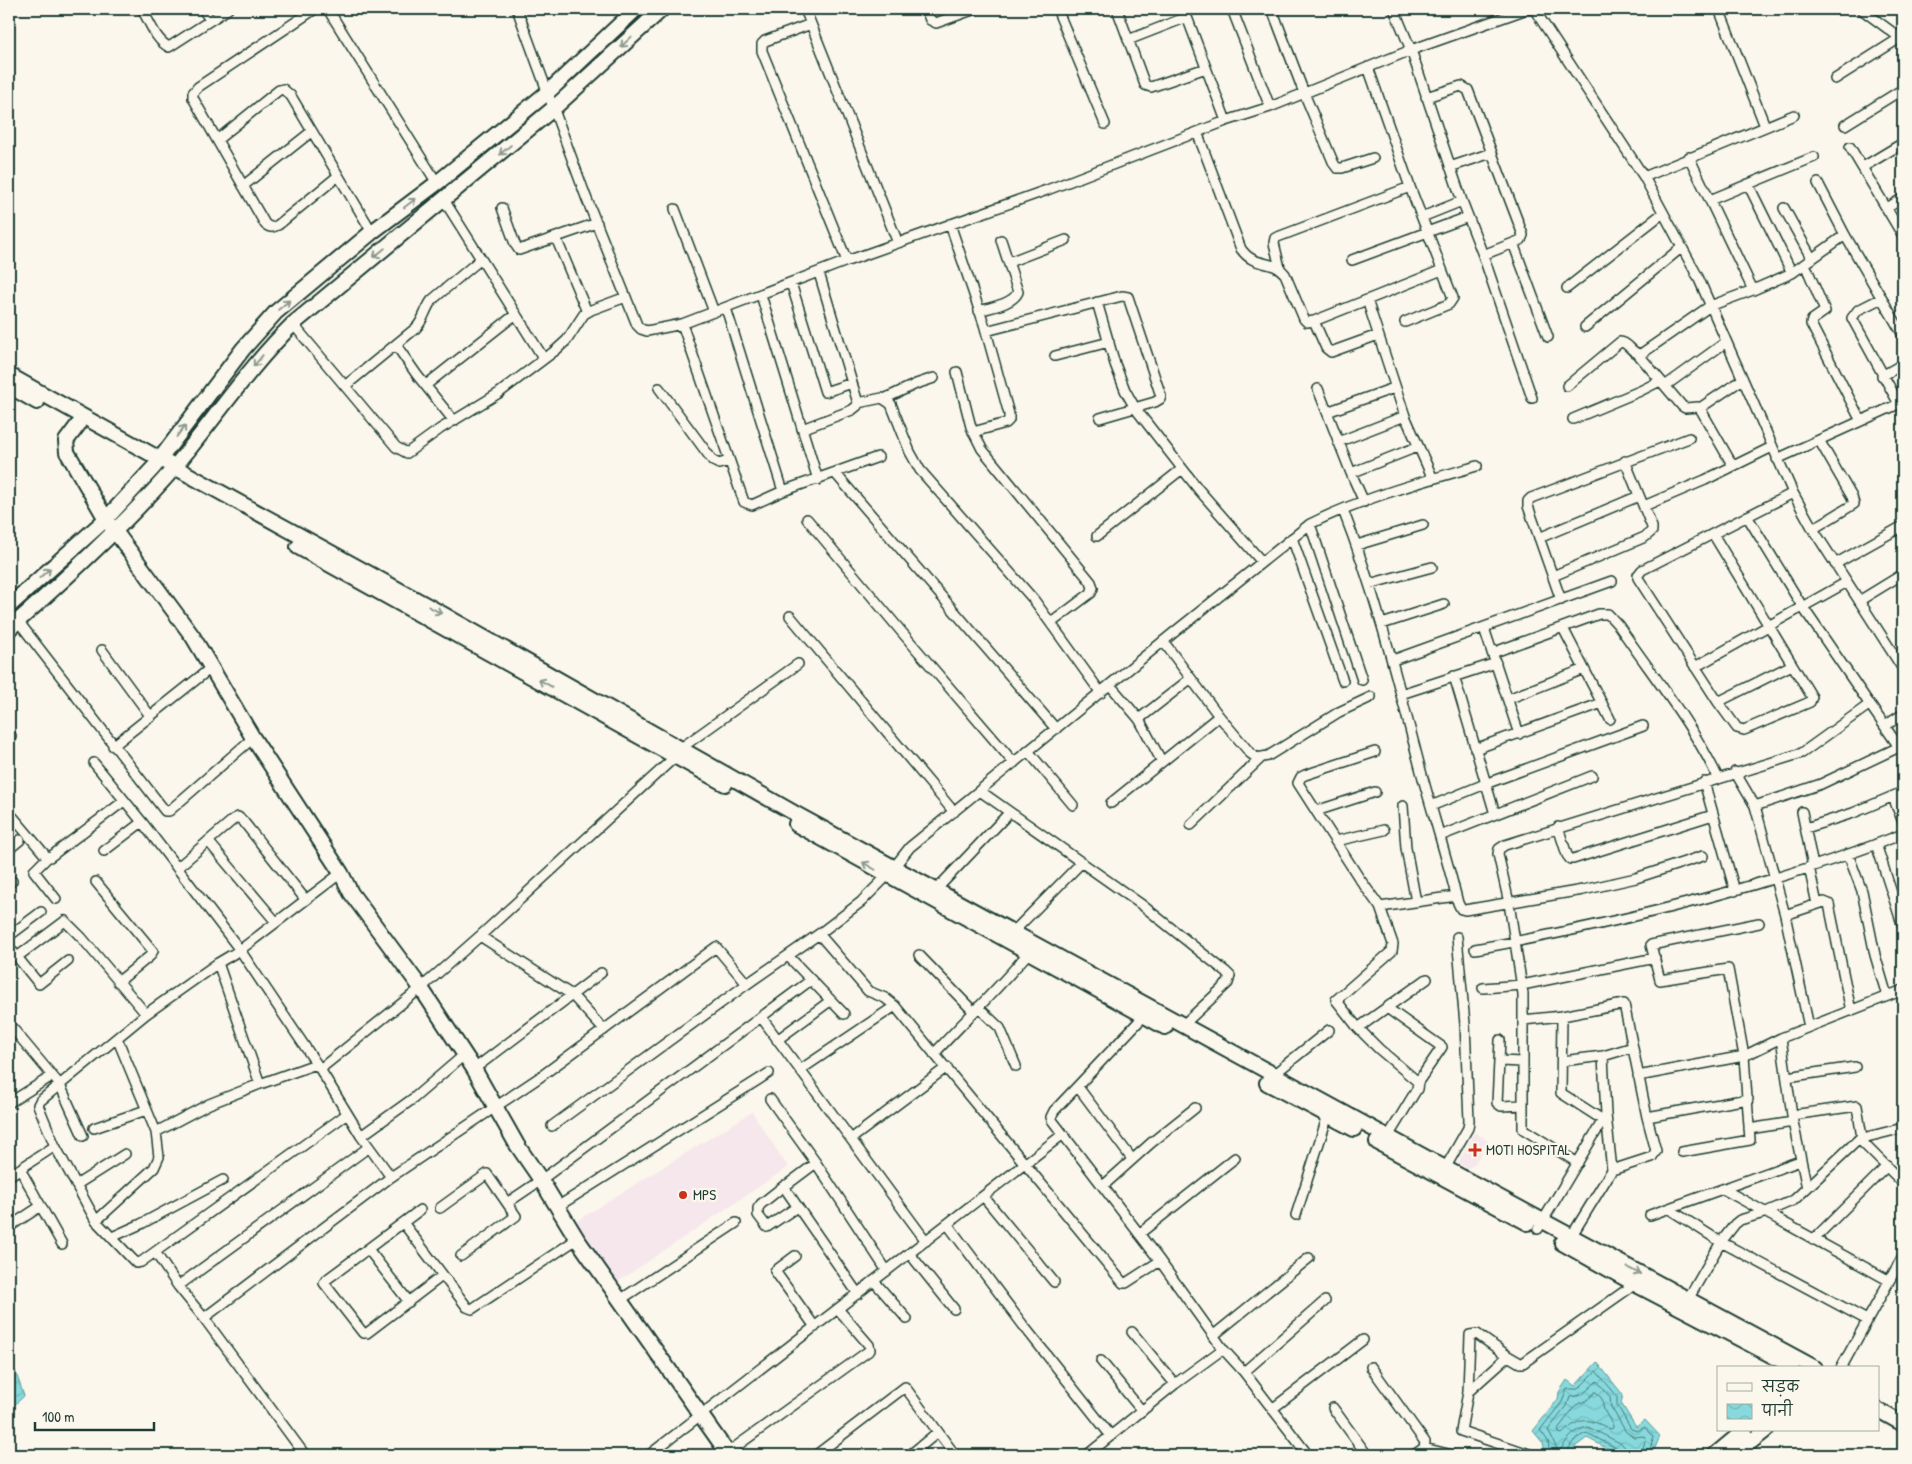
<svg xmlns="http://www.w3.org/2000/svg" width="1912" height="1464" viewBox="0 0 1912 1464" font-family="'Patrick Hand','Playpen Sans Deva',sans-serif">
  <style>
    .built { fill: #f6e7ec }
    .water { fill: url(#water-waves); stroke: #5d9b99 }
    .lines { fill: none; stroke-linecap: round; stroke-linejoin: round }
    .shore { stroke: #497b78; stroke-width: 1 }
    .street-casing { stroke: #1f3d34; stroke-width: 12 }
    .secondary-casing { stroke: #1f3d34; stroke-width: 18 }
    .street { stroke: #fbf7ec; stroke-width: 9 }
    .secondary { stroke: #fbf7ec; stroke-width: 14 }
    .oneway { stroke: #8d9a90 }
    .poi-dot { fill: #c8321e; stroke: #fbf7ec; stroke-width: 2 }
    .labels { text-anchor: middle; stroke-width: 4.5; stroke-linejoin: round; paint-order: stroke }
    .poi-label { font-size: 15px; fill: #1f3d34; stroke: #fbf7ec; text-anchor: start }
  </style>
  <defs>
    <pattern id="water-waves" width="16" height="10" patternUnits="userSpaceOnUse" patternTransform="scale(1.25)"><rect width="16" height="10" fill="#87d9dd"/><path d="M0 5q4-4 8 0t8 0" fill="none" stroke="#74bbbe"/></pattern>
  </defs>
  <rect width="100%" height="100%" fill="#fbf7ec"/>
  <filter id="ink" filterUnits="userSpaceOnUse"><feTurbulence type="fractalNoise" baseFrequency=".02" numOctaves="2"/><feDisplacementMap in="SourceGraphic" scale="10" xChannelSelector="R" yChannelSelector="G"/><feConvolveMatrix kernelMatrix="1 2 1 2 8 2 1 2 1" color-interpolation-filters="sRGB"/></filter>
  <g filter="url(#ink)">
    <!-- built -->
    <path class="built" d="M 752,1112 L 788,1167 L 613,1285 L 573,1223 Z
      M 1475,1132 L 1489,1142 L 1474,1165 L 1468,1168 L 1458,1163 Z"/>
    <!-- water -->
    <path class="water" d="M 9,1353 L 24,1396 L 9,1410 Z
      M 1597,1362 L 1623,1395 L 1621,1403 L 1636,1427 L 1645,1420 L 1660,1436 L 1653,1453 L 1649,1455 L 1620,1455 L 1587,1438 L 1576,1446 L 1570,1455 L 1546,1455 L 1543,1443 L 1533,1431 L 1558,1399 L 1559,1392 L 1567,1380 L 1575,1386 Z"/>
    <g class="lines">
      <!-- shore -->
      <path class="shore" d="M 1596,1392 L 1602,1399 L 1604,1410 L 1613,1426 L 1613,1428 L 1610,1429 C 1588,1418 1581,1416 1562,1434 L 1559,1433 L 1558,1429 L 1576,1405 L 1586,1401 Z
        M 1550,1455 L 1548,1441 L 1540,1430 L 1562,1402 L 1567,1389 L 1578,1389 L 1596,1371 L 1617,1396 L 1617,1405 L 1631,1429 L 1637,1431 L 1645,1427 L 1654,1437 L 1648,1455
        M 1567,1455 C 1568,1445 1577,1436 1587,1433 L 1618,1449 L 1621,1455
        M 1627,1455 L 1626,1449 L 1622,1444 L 1588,1427 C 1575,1429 1566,1440 1560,1451 L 1558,1451 L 1548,1430 L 1567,1406 L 1570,1397 L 1582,1395 L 1597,1381 L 1610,1397 L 1611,1407 L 1626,1432 L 1634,1437 L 1643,1436 L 1646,1438 L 1641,1455"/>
      <defs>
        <path id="street" d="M 142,9 C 149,21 156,41 169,47 L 228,9
          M 203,9 L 210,20
          M 315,9 L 198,87 L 193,93 L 193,98 L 265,224 C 270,228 272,228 278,225 L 338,176
          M 326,9 L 329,11 L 437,183
          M 517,9 L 586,197 L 637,325 L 641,329 L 647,331 L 682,324 L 847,261 L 1047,190 L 1226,121 L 1270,107 L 1411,50 L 1527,9
          M 805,9 L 898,243
          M 926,9 L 930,20 L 936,23 L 975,9
          M 1057,9 L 1105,124
          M 1117,9 L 1145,85 L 1151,87 L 1206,68
          M 1184,9 L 1226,121
          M 1232,9 L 1270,107
          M 1272,9 L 1304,93 L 1334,164 L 1337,168 L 1342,168 L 1373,158
          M 1394,9 L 1411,50 L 1462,201 L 1483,255 L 1532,398
          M 1534,9 L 1644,177 L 1698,277 L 1793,493 L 1813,529 L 1903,669
          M 1719,9 L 1765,126
          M 1861,9 L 1903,40
          M 811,24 L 765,41 L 762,44 L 762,51 L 847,261
          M 1128,40 L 1187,17
          M 1368,67 L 1410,187 L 1453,298 L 1449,304 L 1405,322
          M 1835,79 L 1900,38
          M 1426,97 L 1461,86 L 1468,90 L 1523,235 L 1521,240 L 1483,255
          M 1845,125 L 1903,89
          M 1197,132 L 1241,249 C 1255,269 1272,258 1285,274 L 1304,319 L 1307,322 L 1314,321 L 1442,270
          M 217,140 L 279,90 L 283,89 L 291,96 L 372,232
          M 1850,147 L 1903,236
          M 1689,157 L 1753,290
          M 1450,167 L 1491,153
          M 1863,167 L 1903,143
          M 1644,177 L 1794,115
          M 1818,183 L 1845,235 L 1903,335
          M 1748,184 L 1792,273
          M 243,186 L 311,132
          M 444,200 L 544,359
          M 1710,200 L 1814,157
          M 502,208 L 515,244 L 519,250 L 597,223
          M 1784,208 L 1812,259
          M 1887,208 L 1903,198
          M 675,209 L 714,312
          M 1422,217 L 1462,201
          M 950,224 L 984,324 L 1009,414 L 1009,420 L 1006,423 L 973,432
          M 556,238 L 587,312
          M 1513,243 L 1548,337
          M 1352,260 L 1468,217
          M 1009,262 L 1066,240
          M 1805,264 L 1825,311 L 1812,320 L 1811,324 L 1861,421
          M 1280,268 L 1274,243 L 1275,238 L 1410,187
          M 791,283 L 825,392 L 852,383
          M 1567,288 L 1663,213
          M 761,295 L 818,480
          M 1882,298 L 1858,310 L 1852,318 L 1899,404
          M 1367,300 L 1405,416 L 1433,479
          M 1097,302 L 1115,364 L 1125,390 L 1135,408 L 1199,490 L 1262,562
          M 726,308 L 783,491
          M 979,311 C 991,307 1013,304 1018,292 L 1001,240
          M 1314,321 L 1326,348 L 1331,352 L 1378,335
          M 293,324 L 396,447 L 407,453 L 440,429 L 499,393 L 556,350 L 567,340 L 584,314 L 591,310 L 626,297
          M 682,324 L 744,502 L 752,505 L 783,491 L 878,457
          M 1585,327 L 1682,247
          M 986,331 L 1122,296 L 1128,297 L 1161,396 L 1160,399 L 1155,402 L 1100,418
          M 396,345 L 417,375 L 454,421
          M 1638,354 L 1682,406 L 1685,408 L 1698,407 L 1701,410 L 1733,466
          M 1055,356 L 1109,342
          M 957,372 L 971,427 L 982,449 L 1091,582 L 1093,588 L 1091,593 L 1051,623
          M 1882,376 L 1903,364
          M 426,385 L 516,314
          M 345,386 L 416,328 C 424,320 425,309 432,300 L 481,259
          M 1567,386 L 1620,342 C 1629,342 1631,354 1641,354 L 1710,306 L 1753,290 L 1792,273 L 1845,235
          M 1665,386 L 1726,342
          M 659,388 L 713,461 L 719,464 L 728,461
          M 1318,389 L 1351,473 L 1364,502
          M 884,399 L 916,384 L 934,378
          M 858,403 L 882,398 L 891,404 L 910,452 L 920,470 L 1034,600 L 1101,693
          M 1700,408 L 1743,379
          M 1327,412 L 1394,388
          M 1573,419 L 1640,391 L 1660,381
          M 802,429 L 852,410 L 857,406 L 858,403 L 819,273
          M 1338,442 L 1405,416
          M 1777,459 L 1903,402
          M 835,473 L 1056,729
          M 1351,473 L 1417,447
          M 1644,506 L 1705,480 L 1772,447
          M 1343,510 C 1376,594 1398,683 1421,771 C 1433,815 1447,858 1458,903 L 1461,909 L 1465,910 L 1583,890 L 1636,878 L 1703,856
          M 1747,516 L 1802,606 L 1899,747 L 1821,784 L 1755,806
          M 807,519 L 900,630 L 1014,763
          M 1310,524 L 1362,680
          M 1813,529 L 1854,504 L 1852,497 L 1819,440
          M 1713,534 L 1812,697 L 1810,702 L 1744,730 L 1737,728 L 1718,702 L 1638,578 L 1638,575 L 1642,570 L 1793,493
          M 1097,536 L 1182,469
          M 1292,538 L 1343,681
          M 1539,538 L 1639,496
          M 1357,545 L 1423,525
          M 1835,564 L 1903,526
          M 1553,576 L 1645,537 L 1652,531 L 1652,527 L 1625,461
          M 1369,584 L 1432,567
          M 1561,600 L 1528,506 L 1528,501 L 1531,498 L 1689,438
          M 1859,601 L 1903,574
          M 790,616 L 954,812
          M 18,621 L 165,811 L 169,811 L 253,738
          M 1382,624 L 1444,604
          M 1484,628 L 1519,734
          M 1563,628 L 1610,719
          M 1163,641 L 1219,716 L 1250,753 L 1257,758 L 1268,756 L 1339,712 L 1371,697
          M 102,650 L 151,717
          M 1492,653 L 1599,614 L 1608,614 L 1619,626 C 1653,676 1692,723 1718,778
          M 1393,660 L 1612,581
          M 1695,667 L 1847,582
          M 1454,676 L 1495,814
          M 1110,685 L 1139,719 L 1162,762
          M 1401,694 L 1496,663
          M 1508,699 L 1584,669
          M 1718,702 L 1792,665
          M 1139,719 L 1190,679
          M 1885,726 L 1903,714
          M 9,738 L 11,736
          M 113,746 L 212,667
          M 1475,749 L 1602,703
          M 1028,751 L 1073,805
          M 1375,752 L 1305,775 L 1301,777 L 1298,783 L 1359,878 L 1380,907 L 1393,944 L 1392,951 L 1336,1000 L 1358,1028 L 1379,1049 L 1418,1082 L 1417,1089 L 1386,1140
          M 94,763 L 142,822 L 240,950 L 320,1069 L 361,1136 L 391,1177
          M 1735,772 L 1755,806 L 1785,915 L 1809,1027
          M 1704,782 L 1735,891
          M 980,791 L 1142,905 L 1226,972 L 1230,976 L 1228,983 L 1182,1026
          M 1893,797 L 1903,822
          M 1111,803 L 1219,716
          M 1403,806 L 1406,848 L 1416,902
          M 1431,806 L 1485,784 L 1643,726
          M 1316,811 L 1375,792
          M 1802,812 L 1813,866
          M 9,817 L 13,817 L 46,856 L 50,857 L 124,801
          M 1191,825 L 1261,758
          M 1558,827 L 1567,855 L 1570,859 L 1573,859 L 1713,815
          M 1806,828 L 1853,813 L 1903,792
          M 1440,836 L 1592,776
          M 208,841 L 276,922
          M 1336,841 L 1384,830
          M 1876,844 L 1903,927
          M 9,849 L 20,840
          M 104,851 L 142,822
          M 1848,854 L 1862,891 L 1875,955 L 1887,996
          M 48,857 L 34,871 L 56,899
          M 1809,867 L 1817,904
          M 177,868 L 234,819 L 238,817 L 243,821 L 305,899
          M 341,873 L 240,950 L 218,963 L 146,1014 L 40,1101 L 38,1105 L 55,1146 L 96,1221 L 136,1263 L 141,1262 L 347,1114
          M 96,882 L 153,951 L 150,956 L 118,982
          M 9,883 L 12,881
          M 932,894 L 1009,813
          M 1380,907 L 1456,896
          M 1785,915 L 1824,902 L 1829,904 L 1851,1011
          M 1013,932 L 1082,862
          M 819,934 L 868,991 L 885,998 L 895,1006 L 1123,1283 L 1126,1283 L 1160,1261
          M 9,936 L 41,912
          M 480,936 L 572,995 L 604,1030
          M 9,947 L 39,984 L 68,961
          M 1475,949 C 1621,923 1765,888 1903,834
          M 919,955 L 973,1011
          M 788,956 L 844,1014
          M 17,957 L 65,921 L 82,938 L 146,1014
          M 218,963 L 260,1084
          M 1483,988 L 1522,985 L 1655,958
          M 978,1007 L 1000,1028 L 1016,1066
          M 1387,1008 L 1442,1047 L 1418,1082
          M 1144,1016 L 1054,1111 L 1051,1117 L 1052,1120 L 1160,1261 L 1223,1349 L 1244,1372 L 1308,1455
          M 1562,1016 L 1561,1093 L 1603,1120
          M 761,1017 L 926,1241
          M 1523,1020 L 1562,1016 L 1624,1004 L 1647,1117 L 1656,1151 L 1652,1157 L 1612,1170
          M 9,1024 L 60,1085 L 83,1136
          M 1358,1028 L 1427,979
          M 1781,1038 L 1793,1122 L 1807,1188
          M 777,1040 L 830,1001
          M 1500,1040 L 1497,1103 L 1501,1106 L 1523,1105
          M 934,1054 C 965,1020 999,988 1029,952
          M 1500,1061 L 1522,1062
          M 1562,1061 L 1603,1056 L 1633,1047
          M 320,1069 L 421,988 L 480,936 L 676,756 L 681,748 L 798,664
          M 474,1069 L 601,973
          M 800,1070 L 895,1006
          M 1273,1075 L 1329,1030
          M 1638,1076 L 1744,1056 L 1781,1038 L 1903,990
          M 1787,1077 L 1855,1067
          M 1078,1087 L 1132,1159
          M 770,1099 L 816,1163 L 887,1271
          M 9,1103 L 52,1076
          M 1792,1115 L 1857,1106 L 1862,1138
          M 1647,1117 L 1748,1099
          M 552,1126 L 747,984 L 819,934 L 861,902 L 887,876 L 910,847 L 1177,630 L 1310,524 C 1362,498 1421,482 1477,466
          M 94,1128 L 146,1110
          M 1749,1129 L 1793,1122
          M 156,1132 L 209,1104 L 260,1084 L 316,1064
          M 361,1136 L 414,1098 L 464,1055
          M 851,1139 L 947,1067
          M 1859,1139 L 1903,1183
          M 1682,1152 L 1750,1140 L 1744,1056 L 1728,969 L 1660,980 L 1651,945 L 1759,923
          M 816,1163 L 784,1187 L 858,1294
          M 1578,1163 L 1523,1129 L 1523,994 L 1509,903 L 1498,854 L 1499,849 L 1505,845 L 1802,753 L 1870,704
          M 20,1169 L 62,1244
          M 1443,1172 L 1468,1128 L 1469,1121 L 1465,1024 L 1457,937
          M 9,1176 L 55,1146
          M 76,1185 L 125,1154
          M 785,1185 L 761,1204 L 758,1208 L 758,1215 L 767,1227 L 797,1207
          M 1103,1186 L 1151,1143 L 1195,1108
          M 1723,1189 L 1888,1280
          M 984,1197 L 1054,1282
          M 507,1203 L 541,1180 L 811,980
          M 557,1207 L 769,1073
          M 440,1208 L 487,1174 L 516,1216 L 461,1256
          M 1669,1209 L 1721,1242 L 1867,1320
          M 420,1210 L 326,1280 L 324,1283 L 363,1333 L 367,1333 L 442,1276
          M 1296,1215 L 1328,1115
          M 1650,1215 L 1800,1161
          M 96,1221 L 154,1168 L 159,1157 L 156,1132 L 117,1038
          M 404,1224 L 467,1307 L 472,1309 L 577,1239
          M 948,1225 L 1023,1325 L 1111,1436
          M 9,1227 L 41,1206
          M 1538,1229 L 1606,1115 L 1603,1056
          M 1139,1234 L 1235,1158
          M 112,1237 L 141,1224 L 223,1180
          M 1569,1240 L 1612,1170 L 1606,1115
          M 1813,1240 L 1887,1166
          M 368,1249 L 409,1302
          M 155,1252 L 178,1286 L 204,1318 L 305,1455
          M 910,1254 L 954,1309
          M 795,1256 L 775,1271 L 815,1327
          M 874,1281 L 907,1319
          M 178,1286 L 369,1147
          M 620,1300 L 736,1223
          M 1686,1303 L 1721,1242 L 1735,1224 L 1740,1220 L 1764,1213 L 1794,1200 L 1859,1139 L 1903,1128
          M 204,1318 L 391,1177 L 540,1077 L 716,947 L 747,984
          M 1132,1332 L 1175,1384
          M 1214,1335 L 1309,1258
          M 1101,1361 L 1142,1411
          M 1371,1367 L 1425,1442 L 1424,1448
          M 1841,1368 L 1903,1256
          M 1244,1372 L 1325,1301
          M 1468,1392 L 1470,1335 L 1477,1334 L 1508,1356
          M 1333,1408 L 1367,1455
          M 1272,1409 L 1363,1340
          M 1424,1448 L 1452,1455
          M 9,1451 L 15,1455
          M 727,1453 L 870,1350 L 869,1345 L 838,1309
          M 649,1455 L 1062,1135
          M 816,1455 L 905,1387 L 955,1455
          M 910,1455 L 938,1432
          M 1087,1455 L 1175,1384 L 1223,1349
          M 1414,1455 L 1424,1448
          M 1532,1455 L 1461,1431 L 1468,1392 L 1508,1356 L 1520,1363 L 1523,1363 L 1635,1284"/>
        <path id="secondary" d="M 9,375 C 156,458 305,538 453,620 C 568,684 681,750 796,814 C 1134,1001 1475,1184 1815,1368
          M 9,386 L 37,402
          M 78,425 L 66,441 L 67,452 L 106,519 L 193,637 L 253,738 L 341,873 L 351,893 L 421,988 L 474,1069 L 517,1145 L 541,1180 L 577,1239 L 729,1455
          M 298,547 L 725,784
          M 9,606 L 106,519 L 154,467 L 243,349 L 276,312 L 372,232 L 437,183 L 548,92 L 636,9
          M 9,629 C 64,580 118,531 167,476 C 210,426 246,370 293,324 L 554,108 L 662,9
          M 796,824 L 1165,1027
          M 1267,1083 L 1354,1129
          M 1377,1142 L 1528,1223
          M 1562,1243 L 1635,1284 L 1792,1366
          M 1878,1410 L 1903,1424
          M 1715,1455 L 1745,1430
          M 1734,1455 L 1766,1430"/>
      </defs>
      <!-- street casing -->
      <use href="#street" class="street-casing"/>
      <!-- secondary casing -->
      <use href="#secondary" class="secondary-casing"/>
      <!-- street -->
      <use href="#street" class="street"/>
      <!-- secondary -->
      <use href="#secondary" class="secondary"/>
    </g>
    <!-- one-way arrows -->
    <defs><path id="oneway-shaft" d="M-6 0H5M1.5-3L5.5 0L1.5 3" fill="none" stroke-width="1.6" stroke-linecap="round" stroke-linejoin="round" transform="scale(1.25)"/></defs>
    <g class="oneway">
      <use href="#oneway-shaft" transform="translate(626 42) rotate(137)"/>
      <use href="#oneway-shaft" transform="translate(505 150) rotate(140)"/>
      <use href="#oneway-shaft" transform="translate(410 203) rotate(-37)"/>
      <use href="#oneway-shaft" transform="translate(379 253) rotate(141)"/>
      <use href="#oneway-shaft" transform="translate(284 305) rotate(-40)"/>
      <use href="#oneway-shaft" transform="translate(258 361) rotate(129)"/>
      <use href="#oneway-shaft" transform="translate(181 431) rotate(-53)"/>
      <use href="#oneway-shaft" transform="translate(45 573) rotate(-42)"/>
      <use href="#oneway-shaft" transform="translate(435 610) rotate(28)"/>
      <use href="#oneway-shaft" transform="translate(545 683) rotate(-151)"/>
      <use href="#oneway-shaft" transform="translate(869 866) rotate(-150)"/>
      <use href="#oneway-shaft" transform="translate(1634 1271) rotate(28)"/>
    </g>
  </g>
  <!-- markers -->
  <g class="poi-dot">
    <path d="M1472.5 1142.5h5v5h5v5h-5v5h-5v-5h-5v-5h5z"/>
    <circle cx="683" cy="1195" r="5"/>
  </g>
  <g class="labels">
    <!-- poi labels -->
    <g class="poi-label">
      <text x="1486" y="1155">MOTI HOSPITAL</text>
      <text x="693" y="1200">MPS</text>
    </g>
  </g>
  <!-- margin -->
  <rect width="1912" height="1464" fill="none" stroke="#fbf7ec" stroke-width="30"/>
  <rect x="15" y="15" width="1882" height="1434" fill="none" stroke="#1f3d34" stroke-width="2" filter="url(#ink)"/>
  <!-- legend -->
  <rect x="1717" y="1366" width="162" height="65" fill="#fbf7ec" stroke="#a3ada2"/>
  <rect x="1727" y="1383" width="25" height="8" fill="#fbf7ec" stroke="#a3ada2"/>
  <text x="1762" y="1392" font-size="15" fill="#1f3d34">सड़क</text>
  <rect x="1727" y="1404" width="25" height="15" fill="url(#water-waves)" stroke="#a3ada2"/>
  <text x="1762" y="1416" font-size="15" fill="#1f3d34">पानी</text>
  <!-- scale -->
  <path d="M35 1422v8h119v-8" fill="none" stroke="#1f3d34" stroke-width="2.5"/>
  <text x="42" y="1422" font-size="15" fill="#1f3d34" stroke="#fbf7ec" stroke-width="4" paint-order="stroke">100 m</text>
</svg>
